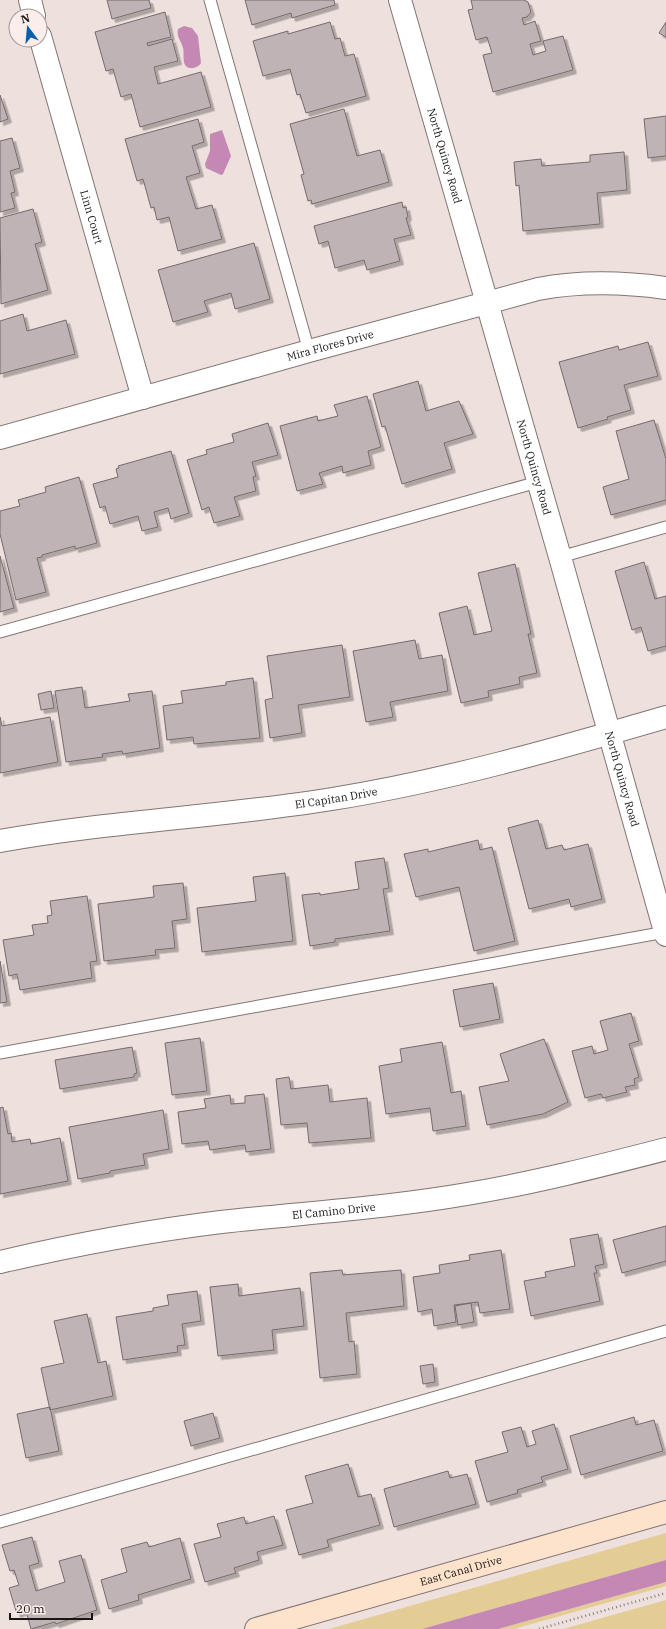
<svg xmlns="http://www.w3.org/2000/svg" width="666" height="1629" viewBox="0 0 666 1629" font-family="'IBM Plex Serif',serif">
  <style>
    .green { fill: #e4cd94 }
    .water { fill: #c588b5 }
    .building { fill: #c0b3b5; stroke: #766a6d; filter: url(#shadow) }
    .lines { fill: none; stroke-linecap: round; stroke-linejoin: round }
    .service-casing { stroke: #817673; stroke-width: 13 }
    .minor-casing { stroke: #817673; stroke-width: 24 }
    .tertiary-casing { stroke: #817673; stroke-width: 24 }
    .secondary-casing { stroke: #817673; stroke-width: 24 }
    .path { stroke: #877e7c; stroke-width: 2.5; stroke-dasharray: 1 3; stroke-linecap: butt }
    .service { stroke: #fff; stroke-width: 11 }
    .minor { stroke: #fff; stroke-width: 22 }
    .tertiary { stroke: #fff; stroke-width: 22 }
    .secondary { stroke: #fde3cc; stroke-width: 22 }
    .labels { text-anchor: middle; stroke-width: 4; stroke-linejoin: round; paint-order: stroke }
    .street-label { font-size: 11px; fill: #191514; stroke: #faedea }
  </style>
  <defs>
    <filter id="shadow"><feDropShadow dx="3.5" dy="3.5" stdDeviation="0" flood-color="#0004"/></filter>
  </defs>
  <rect width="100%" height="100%" fill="#ede0dd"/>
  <!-- green -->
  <path class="green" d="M 666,1533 L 666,1560 L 422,1629 L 329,1629 Z
    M 666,1582 L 666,1586 L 514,1629 L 498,1629 Z
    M 666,1600 L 666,1629 L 563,1629 Z"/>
  <!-- water -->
  <path class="water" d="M 184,26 L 192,28 L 198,36 L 201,63 C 199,66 197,67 193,68 C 180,69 185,55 183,48 C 181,40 176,37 178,29 Z
    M 222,130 L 231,156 L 223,174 L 221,175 L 206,168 L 205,164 L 210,151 L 210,134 Z
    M 666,1560 L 666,1582 L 498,1629 L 422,1629 Z"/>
  <!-- building -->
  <path class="building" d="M 107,0 L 149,0 L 151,8 L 112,19 Z
    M 245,0 L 334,0 L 335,5 L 292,18 L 291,13 L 252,25 Z
    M 471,0 L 524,0 L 528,2 L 531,12 L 527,17 L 522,18 L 524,25 L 535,21 L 541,41 L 530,44 L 533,55 L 546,51 L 543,41 L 563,36 L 573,70 L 493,92 L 483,55 L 492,53 L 487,37 L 476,40 L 468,10 L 473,9 Z
    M 165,12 L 171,37 L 147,43 L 148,46 L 172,39 L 178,61 L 154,67 L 158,84 L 201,72 L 211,107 L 140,127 L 131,94 L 121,97 L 113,69 L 106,71 L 95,32 Z
    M 330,22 L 335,39 L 340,38 L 345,56 L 354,54 L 366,96 L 306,113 L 300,94 L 297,95 L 290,69 L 263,76 L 253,41 L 288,31 L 288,34 Z
    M 666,22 L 666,37 L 659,33 Z
    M 0,95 L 8,119 L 0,122 Z
    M 344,109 L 357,156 L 380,150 L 389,182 L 312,204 L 311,200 L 308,201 L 301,175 L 304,174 L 290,124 Z
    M 666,116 L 666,156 L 648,158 L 644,119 Z
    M 198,119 L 204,142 L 192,146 L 200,173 L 186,177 L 196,209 L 212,205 L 222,239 L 178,251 L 169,217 L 157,220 L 154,207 L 151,208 L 143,179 L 137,181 L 125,139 Z
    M 12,138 L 20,168 L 10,171 L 15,192 L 11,193 L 15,208 L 0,212 L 0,141 Z
    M 624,152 L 627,190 L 597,193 L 600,224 L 523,231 L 519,185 L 516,186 L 514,162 L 541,159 L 542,166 L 590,162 L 590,155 Z
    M 402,202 L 403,208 L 406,207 L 408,217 L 406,218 L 411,235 L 394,239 L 400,261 L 367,270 L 364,260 L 335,268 L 328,241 L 319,244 L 314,226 Z
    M 33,209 L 42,242 L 35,244 L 48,290 L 1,304 L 0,218 Z
    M 254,243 L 270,299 L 235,309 L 231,293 L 204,301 L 208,312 L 173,322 L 158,270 Z
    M 23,314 L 27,331 L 66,320 L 75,354 L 0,374 L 0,321 Z
    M 648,342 L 658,376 L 624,385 L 631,410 L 607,417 L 608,419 L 578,428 L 559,362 L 618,346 L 619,350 Z
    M 418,381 L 426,411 L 459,401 L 473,434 L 444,443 L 452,469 L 402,484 L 385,426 L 382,427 L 373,394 Z
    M 367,396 L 381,447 L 368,451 L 371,465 L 343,473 L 342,466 L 319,473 L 323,484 L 297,491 L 280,426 L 317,416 L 318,421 L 338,416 L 334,405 Z
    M 654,420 L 666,459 L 666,500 L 611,515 L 603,487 L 629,479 L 616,431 Z
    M 268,423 L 278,455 L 252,462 L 256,476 L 253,477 L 256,491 L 234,497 L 240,516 L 214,523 L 209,507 L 202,510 L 187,460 L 207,454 L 206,450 L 234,442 L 232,434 Z
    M 171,451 L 189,513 L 171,519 L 168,508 L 154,512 L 158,527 L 142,531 L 138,516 L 110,524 L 105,506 L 100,508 L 93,484 L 118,477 L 116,469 L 119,468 L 118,466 Z
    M 79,477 L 97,543 L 75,549 L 75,546 L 42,555 L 42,557 L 37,558 L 46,592 L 16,600 L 0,534 L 0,511 L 20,506 L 18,500 L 46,492 L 45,487 Z
    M 0,556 L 14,608 L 0,612 Z
    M 644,562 L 655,599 L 666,596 L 666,646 L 648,651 L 641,627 L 632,630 L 615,571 Z
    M 515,564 L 531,634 L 528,634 L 537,673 L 519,677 L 520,684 L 488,691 L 489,697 L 461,703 L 439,613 L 467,606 L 474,635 L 492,631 L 478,573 Z
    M 415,640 L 419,659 L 442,655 L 448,691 L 390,702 L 393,717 L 366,722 L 353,651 Z
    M 342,645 L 350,697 L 298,705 L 302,733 L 270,738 L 265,700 L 273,698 L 267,656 Z
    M 253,678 L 260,738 L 194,744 L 193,737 L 167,740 L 163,706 L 183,703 L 181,691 L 226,685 L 226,682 Z
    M 82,687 L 85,708 L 130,701 L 128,694 L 152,691 L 160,748 L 123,754 L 122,751 L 102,754 L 103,757 L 66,762 L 55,691 Z
    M 51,691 L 54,708 L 41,710 L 38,694 Z
    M 0,717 L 2,726 L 50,717 L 58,762 L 0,773 Z
    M 538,820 L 546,849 L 562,845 L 564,850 L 588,844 L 602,899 L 571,907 L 569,899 L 529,909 L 508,828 Z
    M 478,840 L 480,850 L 492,847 L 515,941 L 474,951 L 459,887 L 416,897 L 404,854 L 428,849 L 428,852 Z
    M 384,858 L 389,888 L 383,889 L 390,931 L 335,939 L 335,942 L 310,946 L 302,895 L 320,893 L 320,895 L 359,889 L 355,862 Z
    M 285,873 L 293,941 L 202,952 L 197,908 L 256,901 L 253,877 Z
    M 183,883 L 187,919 L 172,921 L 175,948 L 155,950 L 156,955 L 104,961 L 98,904 L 154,897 L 153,886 Z
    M 87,896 L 97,961 L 90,962 L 92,978 L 20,990 L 17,974 L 9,976 L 3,940 L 34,935 L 32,925 L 48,923 L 47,916 L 52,915 L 50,901 Z
    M 0,961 L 7,1002 L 0,1003 Z
    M 493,983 L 500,1019 L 460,1027 L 453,990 Z
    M 631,1013 L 639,1041 L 629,1044 L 639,1077 L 634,1079 L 635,1085 L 625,1087 L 627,1092 L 603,1098 L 601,1094 L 585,1098 L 572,1051 L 592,1046 L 594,1054 L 608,1050 L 600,1021 Z
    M 200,1038 L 207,1091 L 172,1095 L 165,1043 Z
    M 544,1039 L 568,1102 L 543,1114 L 487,1125 L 479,1087 L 509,1081 L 500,1054 Z
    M 442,1042 L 451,1093 L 461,1091 L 466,1126 L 433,1131 L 430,1108 L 386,1114 L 379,1066 L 402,1062 L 400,1049 Z
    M 132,1047 L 137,1073 L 134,1074 L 134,1077 L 60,1089 L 55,1060 Z
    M 289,1077 L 291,1089 L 328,1085 L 330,1102 L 367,1098 L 371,1138 L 309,1143 L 307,1123 L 281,1125 L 276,1079 Z
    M 264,1094 L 271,1149 L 246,1152 L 245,1145 L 210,1150 L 208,1141 L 182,1144 L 178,1112 L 206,1108 L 204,1099 L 230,1095 L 231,1104 L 245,1103 L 245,1096 Z
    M 3,1107 L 8,1134 L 11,1133 L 12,1142 L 30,1139 L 31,1144 L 60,1138 L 68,1181 L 0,1194 L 0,1108 Z
    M 163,1110 L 169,1149 L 143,1154 L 145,1165 L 110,1171 L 110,1173 L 78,1179 L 69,1127 Z
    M 666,1226 L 666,1261 L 622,1273 L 613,1240 Z
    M 598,1234 L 604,1264 L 595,1266 L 597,1273 L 594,1273 L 600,1301 L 531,1316 L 524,1281 L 546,1277 L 545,1272 L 575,1266 L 570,1239 Z
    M 501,1250 L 510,1309 L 480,1313 L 478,1302 L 454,1305 L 456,1322 L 434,1326 L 432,1309 L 418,1312 L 413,1277 L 440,1273 L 439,1265 L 470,1260 L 469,1255 Z
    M 342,1270 L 343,1275 L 401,1270 L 404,1306 L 346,1313 L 349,1342 L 354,1341 L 357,1374 L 320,1378 L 310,1273 Z
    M 238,1284 L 239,1296 L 300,1288 L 304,1326 L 272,1330 L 274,1350 L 218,1356 L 210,1287 Z
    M 197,1291 L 201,1321 L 182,1324 L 185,1345 L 177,1346 L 178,1352 L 123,1360 L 116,1317 L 153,1311 L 153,1308 L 169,1305 L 167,1295 Z
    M 471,1303 L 474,1322 L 458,1325 L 455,1306 Z
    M 87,1314 L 98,1363 L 106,1361 L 113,1396 L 50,1410 L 41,1368 L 64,1363 L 54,1321 Z
    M 433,1364 L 435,1382 L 423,1384 L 420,1366 Z
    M 50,1407 L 59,1451 L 26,1458 L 17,1414 Z
    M 213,1413 L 220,1438 L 191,1446 L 184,1421 Z
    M 634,1417 L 636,1425 L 654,1420 L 663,1451 L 581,1475 L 570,1436 Z
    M 554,1424 L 568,1469 L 541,1477 L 543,1482 L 517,1490 L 518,1493 L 487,1502 L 475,1461 L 508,1452 L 502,1432 L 521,1427 L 527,1447 L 536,1444 L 532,1431 Z
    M 348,1464 L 358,1497 L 371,1494 L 380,1525 L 327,1540 L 329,1547 L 299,1555 L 286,1510 L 313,1503 L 305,1476 Z
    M 448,1471 L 450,1478 L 467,1474 L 476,1504 L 394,1527 L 384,1489 Z
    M 274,1516 L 283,1545 L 257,1552 L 259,1560 L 234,1568 L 236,1573 L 205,1582 L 194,1544 L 221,1537 L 217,1524 L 244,1517 L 246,1524 Z
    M 32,1537 L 39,1563 L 29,1566 L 36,1591 L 65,1582 L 59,1561 L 81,1555 L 97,1610 L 56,1624 L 55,1622 L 31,1629 L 26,1611 L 17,1614 L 9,1588 L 19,1585 L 14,1570 L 10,1571 L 2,1545 Z
    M 180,1538 L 191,1579 L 138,1595 L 139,1600 L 109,1609 L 101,1580 L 127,1572 L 121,1549 L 147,1542 L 149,1547 Z"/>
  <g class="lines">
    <defs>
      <path id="service" d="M 210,0 L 309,351
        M 560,557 L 666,527
        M 0,632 L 538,482
        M 0,1053 L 666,932
        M 0,1522 L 666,1331"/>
      <g id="minor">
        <path d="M 30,0 L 34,16"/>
        <path id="s1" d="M 40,36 L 143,398"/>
        <path id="s2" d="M 0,438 L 309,351 L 538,289 C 580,281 623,282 666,288"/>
        <path id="s3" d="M 0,841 C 110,821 222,817 332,799 C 445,781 556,749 666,717"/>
        <path id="s4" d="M 0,1262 C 73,1245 147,1231 221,1222 C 303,1213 386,1208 467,1194 C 534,1183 600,1166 666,1149"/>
      </g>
      <g id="tertiary">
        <path id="s5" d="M 400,0 L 560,557 L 666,935"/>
      </g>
      <g id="secondary">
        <path id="s6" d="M 256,1629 L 666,1512"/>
      </g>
    </defs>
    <!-- service casing -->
    <use href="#service" class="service-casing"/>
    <!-- minor casing -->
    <use href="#minor" class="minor-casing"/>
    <!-- tertiary casing -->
    <use href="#tertiary" class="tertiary-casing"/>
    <!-- secondary casing -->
    <use href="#secondary" class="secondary-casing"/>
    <!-- path -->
    <path class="path" d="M 539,1629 L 666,1593"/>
    <!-- service -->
    <use href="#service" class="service"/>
    <!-- minor -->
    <use href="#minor" class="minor"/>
    <!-- tertiary -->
    <use href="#tertiary" class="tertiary"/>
    <!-- secondary -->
    <use href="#secondary" class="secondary"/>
  </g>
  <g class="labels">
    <!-- street labels -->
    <g class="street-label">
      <text dy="4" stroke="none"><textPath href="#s5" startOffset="162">North Quincy Road</textPath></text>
      <text dy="4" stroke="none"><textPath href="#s1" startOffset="188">Linn Court</textPath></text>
      <text dy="4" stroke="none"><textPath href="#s2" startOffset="343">Mira Flores Drive</textPath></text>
      <text dy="4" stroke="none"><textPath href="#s5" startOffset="486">North Quincy Road</textPath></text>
      <text dy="4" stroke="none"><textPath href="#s5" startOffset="810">North Quincy Road</textPath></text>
      <text dy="4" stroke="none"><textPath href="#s3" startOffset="339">El Capitan Drive</textPath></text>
      <text dy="4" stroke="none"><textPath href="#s4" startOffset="338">El Camino Drive</textPath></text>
      <text dy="4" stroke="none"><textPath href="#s6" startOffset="213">East Canal Drive</textPath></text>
    </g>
  </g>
  <!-- north arrow -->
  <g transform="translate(28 28) rotate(344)"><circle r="19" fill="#faedea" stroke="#a09794"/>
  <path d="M0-3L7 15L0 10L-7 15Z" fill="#0560ad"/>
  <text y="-6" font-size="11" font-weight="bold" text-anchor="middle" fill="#191514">N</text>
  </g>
  <!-- scale -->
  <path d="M10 1613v6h82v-6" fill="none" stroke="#191514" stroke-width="2"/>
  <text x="16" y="1613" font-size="12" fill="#191514" stroke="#faedea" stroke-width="3" paint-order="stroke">20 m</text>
</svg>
